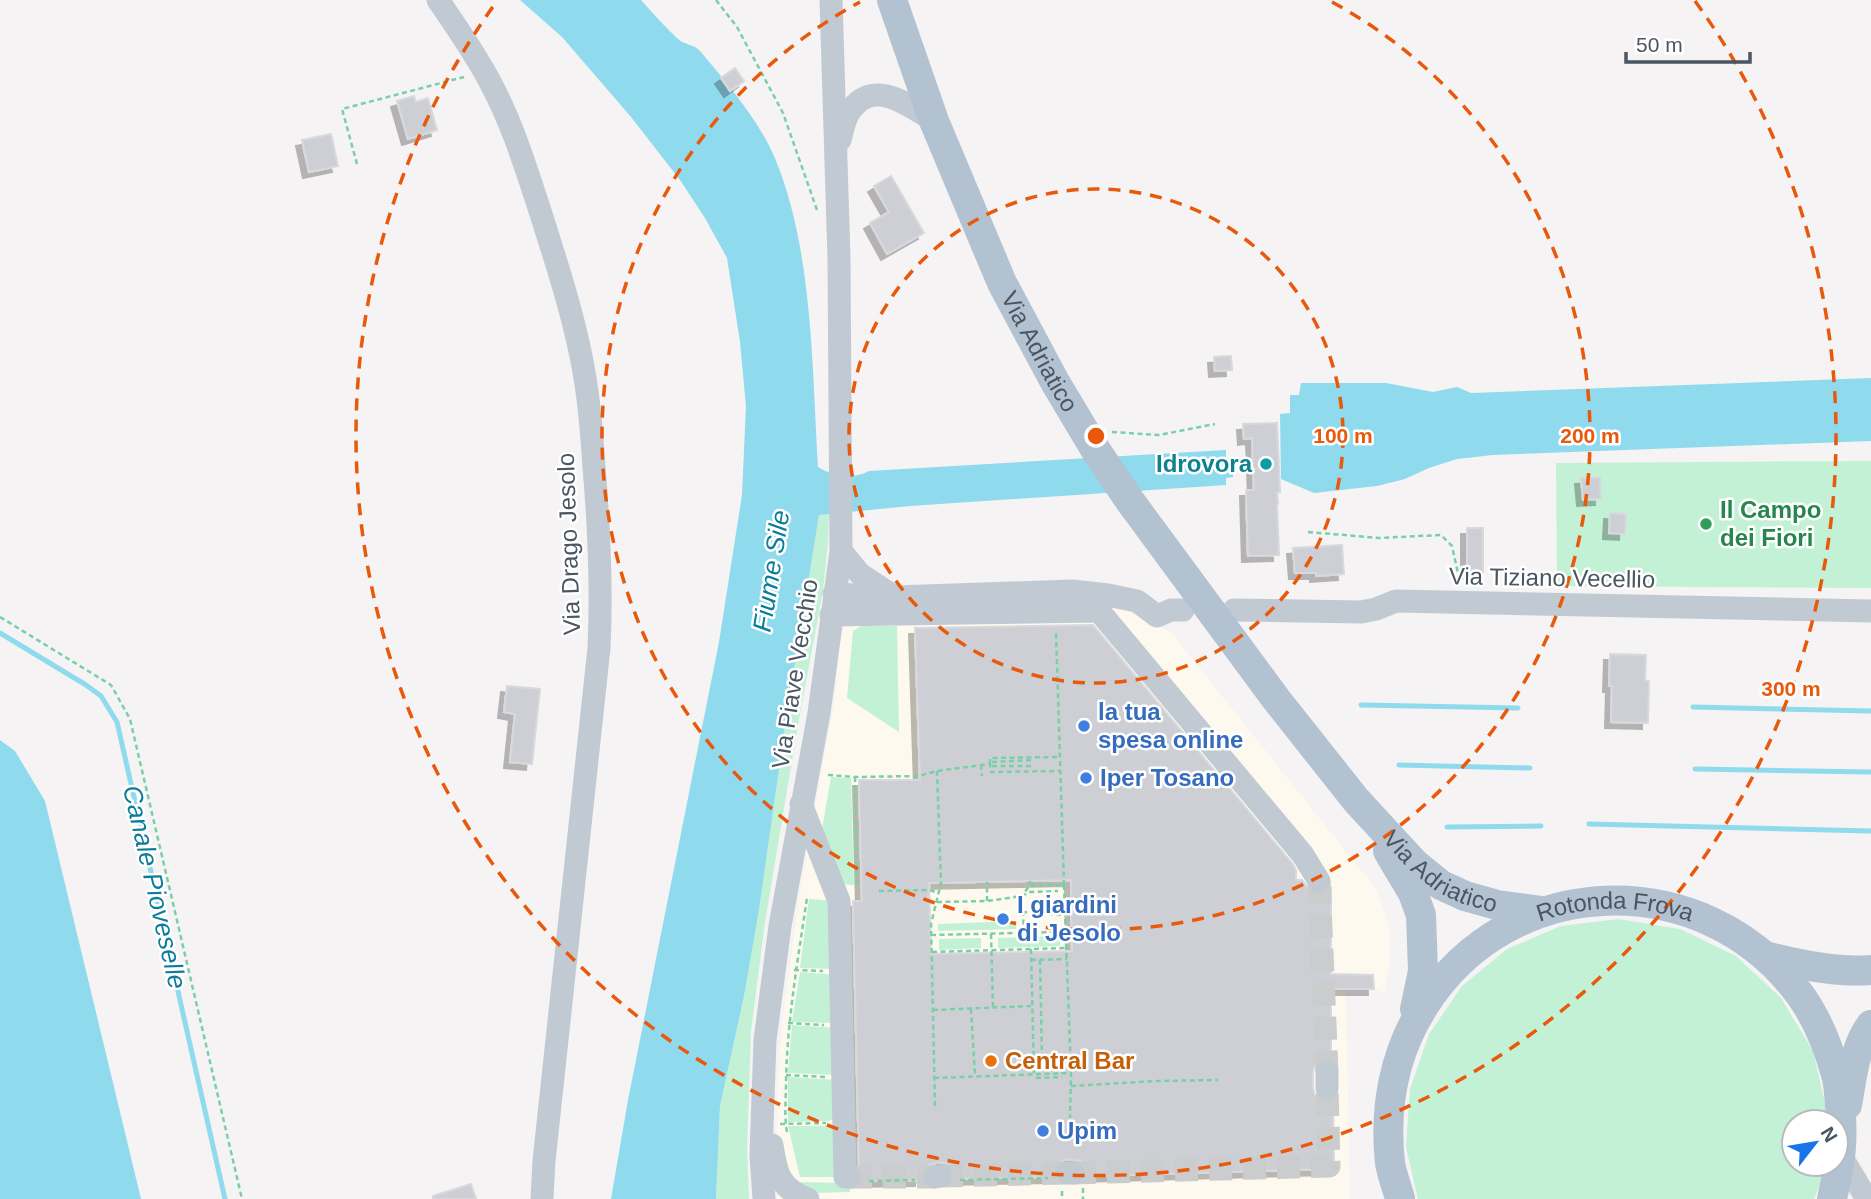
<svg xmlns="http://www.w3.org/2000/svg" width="1871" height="1199" viewBox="0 0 1871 1199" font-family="Arial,sans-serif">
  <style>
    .commercial { fill: #fdf9ef }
    .green { fill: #c3f1d5 }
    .water { fill: #90daee }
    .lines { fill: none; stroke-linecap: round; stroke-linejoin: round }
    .stream { stroke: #90daee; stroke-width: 5 }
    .building { fill: #cdcfd5; stroke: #d7d9de; stroke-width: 2; fill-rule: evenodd; filter: url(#shadow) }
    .minor-tunnel { stroke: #caccce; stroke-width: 23; stroke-dasharray: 23 11; stroke-linecap: butt }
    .path { stroke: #7ad0a6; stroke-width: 2.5; stroke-dasharray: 5 3.5; stroke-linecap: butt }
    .minor { stroke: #c1cad2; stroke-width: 23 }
    .major { stroke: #b3c2d1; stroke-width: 30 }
    .ring { fill: none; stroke: #e8590c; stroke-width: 3.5; stroke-dasharray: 12 9 }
    .culture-dot { fill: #0f9aa8; stroke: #fff; stroke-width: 2.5 }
    .leisure-dot { fill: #2e9e5b; stroke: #fff; stroke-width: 2.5 }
    .shop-dot { fill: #3f7fe0; stroke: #fff; stroke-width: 2.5 }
    .food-dot { fill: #e8710a; stroke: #fff; stroke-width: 2.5 }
    .labels { text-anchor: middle; stroke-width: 5; stroke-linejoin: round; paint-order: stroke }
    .street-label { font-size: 24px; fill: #4a5661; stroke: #fff }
    .culture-label { font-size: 24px; font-weight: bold; fill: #0d838f; stroke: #fff; text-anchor: end }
    .leisure-label { font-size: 24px; font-weight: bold; fill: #27864d; stroke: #fff; text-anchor: start }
    .shop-label { font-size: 24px; font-weight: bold; fill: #366cbe; stroke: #fff; text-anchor: start }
    .food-label { font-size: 24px; font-weight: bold; fill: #c56008; stroke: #fff; text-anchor: start }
    .water-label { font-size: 26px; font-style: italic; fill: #0c7c9b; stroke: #fff }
    .centre { fill: #e8590c; stroke: #fff; stroke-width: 3.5 }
    .ring-label { font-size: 21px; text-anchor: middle; font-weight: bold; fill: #e8590c; stroke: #fff; stroke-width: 5; stroke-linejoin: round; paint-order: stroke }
  </style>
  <defs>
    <filter id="shadow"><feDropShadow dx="-6" dy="6" stdDeviation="0" flood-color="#0004"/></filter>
  </defs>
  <rect width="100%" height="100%" fill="#f5f3f3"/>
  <!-- commercial -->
  <path class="commercial" d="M 1069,599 L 1132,613 L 1171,632 L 1376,889 L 1385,912 L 1390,934 L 1390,962 L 1384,993 L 1374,989 L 1346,989 L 1350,1199 L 777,1199 L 776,1183 L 778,1078 L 782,1025 L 799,899 L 836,691 L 839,643 L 850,603 Z"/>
  <!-- green -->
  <path class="green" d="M 1871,461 L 1871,588 L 1557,586 L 1556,463 Z
    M 829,513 L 828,542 L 823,591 L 799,719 L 765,922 L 751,1031 L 747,1150 L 749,1199 L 716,1199 L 720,1106 L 744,996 L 786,719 L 819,515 Z
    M 861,626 L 897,626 L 899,732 L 847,698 L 853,631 Z
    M 831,777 L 851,778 L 854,885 L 838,884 L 822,829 Z
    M 809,899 L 838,901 L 838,969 L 800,968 Z
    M 1618,919 L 1680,929 L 1736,956 L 1781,998 L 1813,1051 L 1827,1112 L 1827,1122 L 1794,1122 L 1794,1164 L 1824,1164 L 1824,1174 L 1814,1199 L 1418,1199 L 1406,1147 L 1410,1089 L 1429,1034 L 1462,986 L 1507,949 L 1561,926 Z
    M 1016,921 L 1016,929 L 938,931 L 938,924 Z
    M 1060,936 L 1060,946 L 998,948 L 998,938 Z
    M 981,938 L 981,948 L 939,950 L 939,939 Z
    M 800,972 L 837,975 L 838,1023 L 792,1022 Z
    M 792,1025 L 838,1028 L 839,1075 L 788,1073 Z
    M 788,1077 L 839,1080 L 841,1115 L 829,1121 L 788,1122 Z
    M 788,1126 L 840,1126 L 843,1177 L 800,1177 Z
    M 791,1182 L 850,1183 L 850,1192 L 812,1193 Z"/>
  <!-- water -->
  <path class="water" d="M 520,0 L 641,0 C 653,13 665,27 678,39 C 684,45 694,44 700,51 C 726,82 758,119 774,156 C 813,247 812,368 818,467 C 835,477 851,480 869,471 L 1226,450 L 1226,458 L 1233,458 L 1233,477 L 1226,478 L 1226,485 L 910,506 L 819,515 L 786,719 L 759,909 L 744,996 L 720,1106 L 716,1199 L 611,1199 L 628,1100 L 719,642 L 742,495 L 746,406 L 740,342 L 727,258 L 705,218 L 680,180 L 631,117 L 562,37 Z
    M 1871,378 L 1871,441 L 1493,455 L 1457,459 L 1429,468 L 1405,479 L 1377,486 L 1314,493 L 1281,479 L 1280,414 L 1290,413 L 1290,395 L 1299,395 L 1301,383 L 1386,383 L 1433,392 L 1457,387 L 1471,393 Z
    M 0,740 L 15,751 L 45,801 L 141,1199 L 0,1199 Z"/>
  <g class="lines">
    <!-- stream -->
    <path class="stream" d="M 0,633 L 86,685 L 101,696 L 117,722 L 225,1199
      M 1361,705 L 1518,708
      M 1693,707 L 1871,711
      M 1399,765 L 1530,768
      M 1695,769 L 1871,772
      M 1589,824 L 1871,831
      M 1447,827 L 1541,826"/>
  </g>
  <!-- building -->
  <path class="building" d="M 735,68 L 744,81 L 730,91 L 721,78 Z
    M 414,96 L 416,102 L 428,98 L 437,130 L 408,139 L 397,101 Z
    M 331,134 L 338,166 L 309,172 L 302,140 Z
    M 891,176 L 924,233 L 887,254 L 870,223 L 889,212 L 874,186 Z
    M 1231,356 L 1232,370 L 1215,371 L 1214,357 Z
    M 1277,423 L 1280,492 L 1277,492 L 1278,504 L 1277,504 L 1279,555 L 1248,556 L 1246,490 L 1254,490 L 1252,438 L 1244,439 L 1243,424 Z
    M 1600,477 L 1601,499 L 1583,500 L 1581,478 Z
    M 1610,513 L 1626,514 L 1625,534 L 1609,533 Z
    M 1467,528 L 1483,528 L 1483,573 L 1467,573 Z
    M 1342,545 L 1344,574 L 1316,576 L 1316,573 L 1295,573 L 1293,548 Z
    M 1093,625 L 1292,863 L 1296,870 L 1296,880 L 1302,880 L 1313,894 L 1319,895 L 1326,893 L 1331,888 L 1331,974 L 1373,975 L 1374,989 L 1331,989 L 1331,1059 L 1326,1058 L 1319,1060 L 1315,1066 L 1313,1071 L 1313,1088 L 1315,1096 L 1321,1100 L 1326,1102 L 1333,1100 L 1334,1169 L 1086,1176 L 1085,1167 L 1081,1161 L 1067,1159 L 1061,1161 L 1055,1165 L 1053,1172 L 1054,1177 L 953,1179 L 954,1173 L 950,1166 L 945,1163 L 938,1162 L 925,1167 L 922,1173 L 921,1180 L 862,1181 L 863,1176 L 859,1168 L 853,901 L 862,901 L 859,780 L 920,780 L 915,628 ZM 1071,880 L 1072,951 L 931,954 L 929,883 Z
    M 1610,654 L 1646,655 L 1645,681 L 1649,681 L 1648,723 L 1611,722 L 1612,686 L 1609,686 Z
    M 507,686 L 540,689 L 532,764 L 510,762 L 515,714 L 504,712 Z
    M 471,1184 L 476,1199 L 433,1199 L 433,1196 Z"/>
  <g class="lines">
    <!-- minor-tunnel -->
    <path class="minor-tunnel" d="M 1319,881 L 1327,1072
      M 1073,1173 L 1329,1166 L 1327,1088
      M 940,1176 L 1067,1173
      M 849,1177 L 935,1177"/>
    <!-- path -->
    <path class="path" d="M 716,0 L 737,27 L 783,113 L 817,210
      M 357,164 L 342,109 L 464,77
      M 1112,432 L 1159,435 L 1215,424
      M 1308,532 L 1379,538 L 1441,535 L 1452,546 L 1460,582
      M 0,617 L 111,685 L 130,719 L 242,1199
      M 992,762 L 1034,760
      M 990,764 L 990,758 L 1060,757
      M 981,765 L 982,776
      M 992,766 L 1034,766
      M 828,775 L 855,777 L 918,776 L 937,771 L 990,764 L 991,772 L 1061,771
      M 855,777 L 857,889
      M 1030,885 L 1064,885 L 1056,632
      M 1064,885 L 1071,1073 L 1070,1118
      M 879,891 L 929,890 L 939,893
      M 987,901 L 987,882
      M 937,902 L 987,901 L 1022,896 L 1030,892 L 1058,891
      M 1022,912 L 1064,915
      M 1024,933 L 1022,896 L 1030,885 L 1030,881
      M 991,934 L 993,1007
      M 931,935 L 1059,932
      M 1031,949 L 1034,1075
      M 932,952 L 1067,948
      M 1031,960 L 1067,959
      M 1040,960 L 1042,1058
      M 794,970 L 823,971
      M 971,1009 L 975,1075
      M 933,1010 L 1031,1006
      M 788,1023 L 824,1025
      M 786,1075 L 825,1077
      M 934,1078 L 1071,1073
      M 1036,1078 L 1062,1077
      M 1071,1086 L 1158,1081 L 1218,1080
      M 935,1106 L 931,924 L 941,883 L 937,771
      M 780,1124 L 826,1123
      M 787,1132 C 784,1116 786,1099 786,1083 C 787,1021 798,959 807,898
      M 960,1180 L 1048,1178
      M 869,1181 L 915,1180
      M 1083,1188 L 1083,1199
      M 1062,1191 L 1062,1199"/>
    <!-- minor -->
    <path class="minor" d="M 438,0 C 456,26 474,52 489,80 C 512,122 526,168 541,214 C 558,268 576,322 585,378 C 590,407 592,438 594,467 C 599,527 602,587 599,648 L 544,1161 L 542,1199
      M 840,140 C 842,132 844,122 848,114 C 872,76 907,104 934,121
      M 834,594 L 895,597 L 860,574 L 841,551
      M 895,597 L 1072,591 L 1108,595 L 1137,601 L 1157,616 L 1171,610 L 1183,610
      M 1234,610 L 1361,612 L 1376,609 L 1396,601 L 1871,611
      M 831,615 L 1099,611 L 1303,855 L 1319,881
      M 801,804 L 839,901 L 845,1177 L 849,1177
      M 1327,1072 L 1327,1088
      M 772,1145 C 776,1172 779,1189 808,1199
      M 1841,1156 L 1867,1199
      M 1067,1173 L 1073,1173
      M 935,1177 L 940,1176
      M 764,1199 L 761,1155 L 765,1040 L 780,926 L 819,713 L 841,551 L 839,258 L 831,0"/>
    <!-- major -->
    <g class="major">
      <path id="s1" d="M 892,0 L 934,121 L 1002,283 L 1055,382 L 1095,449 L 1130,501 L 1276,699 L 1356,800 L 1415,864 L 1441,885 L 1465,896 L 1497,905 L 1542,911"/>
      <path d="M 1388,851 L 1413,893 L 1421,915 L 1423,971 L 1415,1009"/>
      <path d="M 1765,956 C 1796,964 1839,973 1871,970"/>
      <path d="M 1847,1105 C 1852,1079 1854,1047 1871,1025"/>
      <path id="s2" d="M 1400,1199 C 1397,1187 1392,1175 1390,1163 C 1384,1108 1394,1053 1424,1006 C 1509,871 1702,865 1798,992 C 1817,1017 1829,1048 1837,1078 C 1839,1087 1839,1096 1840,1105 C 1844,1142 1840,1163 1832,1199"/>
    </g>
  </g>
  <!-- distance rings -->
  <g class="ring">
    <circle cx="1096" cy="436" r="247"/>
    <path d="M1332 2A494 494 0 1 1 860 2"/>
    <path d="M1695 1A740 740 0 1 1 497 1"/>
  </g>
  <!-- markers -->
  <circle class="culture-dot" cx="1266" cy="464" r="7"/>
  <circle class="leisure-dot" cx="1706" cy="524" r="7"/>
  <g class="shop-dot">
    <circle cx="1084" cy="726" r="7"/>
    <circle cx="1086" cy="778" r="7"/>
    <circle cx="1003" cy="919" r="7"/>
    <circle cx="1043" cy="1131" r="7"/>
  </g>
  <circle class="food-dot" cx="991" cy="1061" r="7"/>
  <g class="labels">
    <!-- street labels -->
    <g class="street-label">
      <text dy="8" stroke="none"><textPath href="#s1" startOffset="382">Via Adriatico</textPath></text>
      <text transform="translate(569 544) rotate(-92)" y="8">Via Drago Jesolo</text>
      <text transform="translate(1552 578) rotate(1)" y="8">Via Tiziano Vecellio</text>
      <text transform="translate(795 674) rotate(-81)" y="8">Via Piave Vecchio</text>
      <text dy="8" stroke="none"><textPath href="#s1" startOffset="1045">Via Adriatico</textPath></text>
      <text dy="8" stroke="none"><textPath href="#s2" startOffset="429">Rotonda Frova</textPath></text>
    </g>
    <!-- culture labels -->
    <g class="culture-label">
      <text x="1252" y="472">Idrovora</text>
    </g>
    <!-- leisure labels -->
    <g class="leisure-label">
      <text x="1720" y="518">Il Campo<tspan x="1720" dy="28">dei Fiori</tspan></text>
    </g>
    <!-- shop labels -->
    <g class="shop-label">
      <text x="1098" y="720">la tua<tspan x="1098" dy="28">spesa online</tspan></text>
      <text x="1100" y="786">Iper Tosano</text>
      <text x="1017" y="913">I giardini<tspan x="1017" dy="28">di Jesolo</tspan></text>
      <text x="1057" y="1139">Upim</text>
    </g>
    <!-- food labels -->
    <g class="food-label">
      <text x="1005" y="1069">Central Bar</text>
    </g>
    <!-- water labels -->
    <g class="water-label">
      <text transform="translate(771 571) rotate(-81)" y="9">Fiume Sile</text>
      <text transform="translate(155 887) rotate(77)" y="9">Canale Pioveselle</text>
    </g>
  </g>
  <circle cx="1096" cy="436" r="10" class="centre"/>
  <g class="ring-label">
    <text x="1343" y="443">100 m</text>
    <text x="1590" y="443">200 m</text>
    <text x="1791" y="696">300 m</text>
  </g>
  <!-- north arrow -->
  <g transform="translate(1815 1143) rotate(59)"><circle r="33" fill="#ffffff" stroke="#b7bbc0" stroke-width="2"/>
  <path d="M0-5L12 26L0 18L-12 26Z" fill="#1a73e8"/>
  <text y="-10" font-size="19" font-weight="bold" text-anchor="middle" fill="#4a5661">N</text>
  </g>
  <!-- scale -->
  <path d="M1626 52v10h124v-10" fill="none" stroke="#4a5661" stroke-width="3.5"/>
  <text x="1636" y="52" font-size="21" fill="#4a5661" stroke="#ffffff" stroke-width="5" paint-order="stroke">50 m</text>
</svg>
